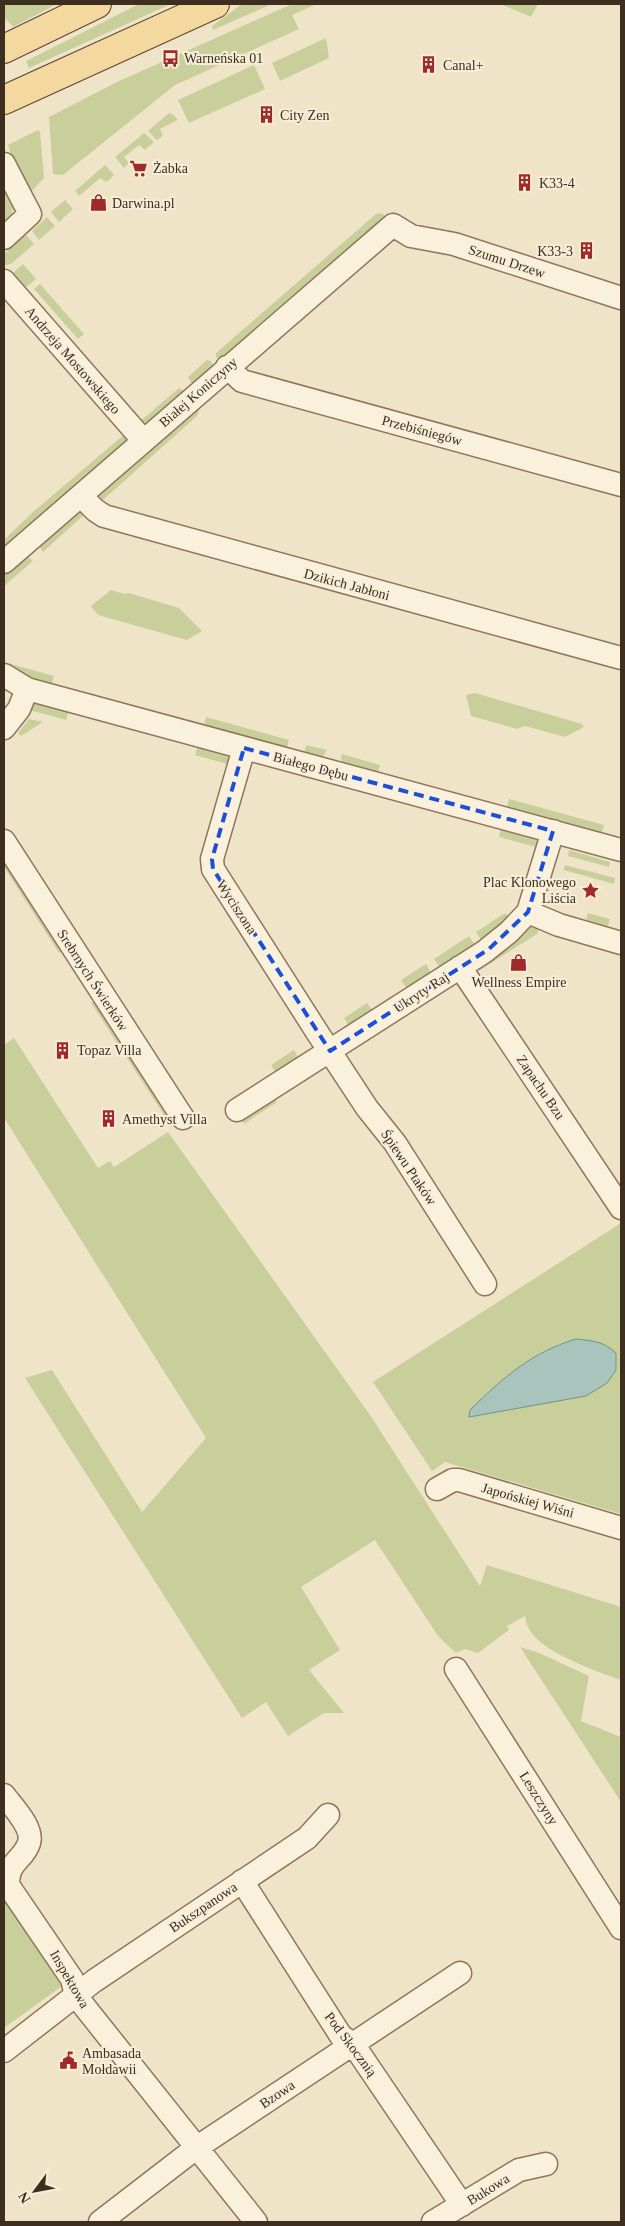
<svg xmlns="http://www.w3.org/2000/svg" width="625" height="2226" viewBox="0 0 625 2226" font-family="'Times New Roman',serif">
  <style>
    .green { fill: #c9cf9b }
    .water { fill: #a9c4bc; stroke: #6f938a }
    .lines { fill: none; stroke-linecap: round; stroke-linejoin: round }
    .minor-casing { stroke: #8d765c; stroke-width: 25 }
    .major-casing { stroke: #5b4430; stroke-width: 30 }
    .minor { stroke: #faf1dc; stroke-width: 22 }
    .major { stroke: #f3d9a0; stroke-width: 28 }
    .marked { fill: none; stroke: #1d4ed8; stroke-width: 4; stroke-dasharray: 10 6; stroke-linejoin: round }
    .labels { text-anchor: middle; stroke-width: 4; stroke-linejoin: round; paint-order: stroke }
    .poi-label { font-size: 14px; fill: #3d2e20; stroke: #f7eed8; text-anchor: start }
    .street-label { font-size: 14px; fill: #3d2e20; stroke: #f7eed8 }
  </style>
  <rect width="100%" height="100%" fill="#f0e4c8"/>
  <!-- green -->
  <path class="green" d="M 4,4 L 57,4 L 13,27 L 4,17 Z
    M 139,4 L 171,4 L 29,68 L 26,61 Z
    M 242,4 L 272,4 L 213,30 L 212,26 Z
    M 292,4 L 317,4 L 292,15 L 299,29 L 175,85 L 63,175 L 53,174 L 49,117 L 117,82 Z
    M 500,4 L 538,4 L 531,17 Z
    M 326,38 L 329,58 L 280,81 L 272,63 Z
    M 254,65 L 265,89 L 189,123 L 178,100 Z
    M 169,113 L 174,115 L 178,120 L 160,129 L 163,136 L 157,140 L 148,131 Z
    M 38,130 L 40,132 L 44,178 L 30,193 L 14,164 L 8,145 Z
    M 144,133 L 154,142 L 145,150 L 139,145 L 124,157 L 129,163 L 124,168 L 115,157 Z
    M 105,165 L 114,175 L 107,182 L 100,178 L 79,196 L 75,191 Z
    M 4,190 L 13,208 L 10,218 L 4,223 Z
    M 65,200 L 73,209 L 59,222 L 51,212 Z
    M 381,213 L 384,215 L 383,220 L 222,360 L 216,357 L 216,353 L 376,214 Z
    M 47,217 L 55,226 L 39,240 L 32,231 Z
    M 26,235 L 34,244 L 11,264 L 6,265 L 4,262 L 4,254 Z
    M 23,264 L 36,279 L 26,287 L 13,273 Z
    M 40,284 L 84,334 L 78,339 L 34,289 Z
    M 207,360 L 211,361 L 214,368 L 193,386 L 188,377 Z
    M 179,388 L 186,393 L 155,420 L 137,424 Z
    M 195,404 L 200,408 L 197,416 L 104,499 L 97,503 L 96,494 Z
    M 126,433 L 127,443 L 4,553 L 4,540 L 33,512 Z
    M 79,510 L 87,512 L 43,552 L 39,546 Z
    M 26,555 L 33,561 L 4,586 L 4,572 Z
    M 111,590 L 125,594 L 129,593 L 179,608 L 202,631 L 187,640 L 98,615 L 91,606 Z
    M 4,662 L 54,676 L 51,687 L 4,667 Z
    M 475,693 L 582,724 L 584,727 L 565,737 L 525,726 L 517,729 L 471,716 L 466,695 Z
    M 35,703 L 70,707 L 66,720 L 29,710 Z
    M 206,717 L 289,740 L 286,752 L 203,730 Z
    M 29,719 L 43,722 L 21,736 L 18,733 Z
    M 199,742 C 215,746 230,746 231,765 L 195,755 Z
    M 306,745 L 327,750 L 322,758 L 304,757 Z
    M 342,754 L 380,765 L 377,777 L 343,765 L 341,757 Z
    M 509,799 L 604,825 L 601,837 L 506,811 Z
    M 502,824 L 537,838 L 540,848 L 499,837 Z
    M 569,850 L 610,862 L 609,867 L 568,856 Z
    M 8,860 L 65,949 L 59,953 L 4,867 L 4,863 Z
    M 565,865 L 615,878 L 614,884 L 564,870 Z
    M 505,913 L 509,918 L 482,941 L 476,932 Z
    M 588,913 L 610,919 L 608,926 L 586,920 Z
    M 534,926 L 539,928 L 537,934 L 480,970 L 476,970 L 527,927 Z
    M 469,936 L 475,945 L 441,969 L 434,959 Z
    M 426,964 L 432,975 L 407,989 L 401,980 Z
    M 97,999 L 173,1117 L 169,1120 L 166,1118 L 91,1003 Z
    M 367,1003 L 373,1011 L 350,1028 L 344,1018 Z
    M 14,1038 L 98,1168 L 110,1161 L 114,1167 L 168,1132 L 370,1415 L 480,1586 L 487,1565 L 621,1607 L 621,1680 C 596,1671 539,1652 528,1627 C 526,1624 526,1619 525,1616 L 507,1626 L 509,1630 L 478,1653 L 465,1649 L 456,1653 L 438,1636 L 375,1540 L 301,1587 L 340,1650 L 309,1670 L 344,1713 L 324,1713 L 288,1736 L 266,1702 L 242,1718 L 25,1378 L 52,1370 L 142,1512 L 206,1438 L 4,1118 L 4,1045 Z
    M 294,1050 L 301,1062 L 276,1073 L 271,1065 Z
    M 275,1099 L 277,1102 L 244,1124 L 241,1118 Z
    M 621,1223 L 621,1514 L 445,1462 L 432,1471 L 373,1382 Z
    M 520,1647 L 539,1653 L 589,1676 L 581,1721 L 621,1737 L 621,1802 Z
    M 4,1888 L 69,1981 L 4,2028 Z"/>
  <!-- water -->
  <path class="water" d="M 576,1339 C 593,1341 603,1341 616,1353 L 616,1370 L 607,1383 L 586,1396 L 469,1417 L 470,1410 C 503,1378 530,1353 576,1339 Z"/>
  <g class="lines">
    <defs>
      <path id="minor" d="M 4,164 L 30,214 L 4,238
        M 4,281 L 143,440
        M 227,367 L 242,381 L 621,485
        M 81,496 L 95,510 L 104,516 L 621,658
        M 4,562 L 393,225 L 411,236 L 454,244 L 621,298
        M 4,675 L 27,689 L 621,850
        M 4,728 L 19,709 L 27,689
        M 244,748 L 212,859 L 213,869 L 317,1032 L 367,1108 L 395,1143 L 485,1284
        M 4,841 L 183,1118
        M 528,912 L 559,925 L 621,943
        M 460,967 L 621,1208
        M 237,1110 L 484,952 L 509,932 L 528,912 L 553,831
        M 437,1489 L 453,1480 L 459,1480 L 621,1528
        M 456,1669 L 621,1928
        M 4,1795 C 12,1806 34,1828 29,1843 C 23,1861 8,1860 8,1885 L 72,1979 L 76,1996 L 256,2222
        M 242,1881 L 341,2036 L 353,2044 L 462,2205
        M 4,2051 L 94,1981 L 307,1838 L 328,1815
        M 100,2222 L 196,2148 L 460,1973
        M 433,2222 L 519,2170 L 546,2164"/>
      <path id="major" d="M 4,49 L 97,4
        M 4,100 L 215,4"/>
    </defs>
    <!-- minor casing -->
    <use href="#minor" class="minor-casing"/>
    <!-- major casing -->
    <use href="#major" class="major-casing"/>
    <!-- minor -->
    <use href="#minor" class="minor"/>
    <!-- major -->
    <use href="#major" class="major"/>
  </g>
  <!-- marked area -->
  <path class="marked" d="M 244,748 L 553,831 L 528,912 L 489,949 L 330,1051 L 213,869 L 212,859 Z"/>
  <!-- icons -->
  <defs>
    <symbol id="bus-bare" viewBox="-9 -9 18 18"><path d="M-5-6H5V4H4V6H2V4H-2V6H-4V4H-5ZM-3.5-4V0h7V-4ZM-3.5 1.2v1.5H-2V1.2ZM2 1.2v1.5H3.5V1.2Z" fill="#9e2a2b" stroke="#f7eed8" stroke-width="2.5" paint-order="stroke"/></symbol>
    <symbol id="building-bare" viewBox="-9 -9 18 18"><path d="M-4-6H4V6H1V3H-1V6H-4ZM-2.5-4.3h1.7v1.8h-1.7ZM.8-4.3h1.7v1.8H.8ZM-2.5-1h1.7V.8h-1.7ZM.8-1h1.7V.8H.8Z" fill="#9e2a2b" stroke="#f7eed8" stroke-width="2.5" paint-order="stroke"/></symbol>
    <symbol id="supermarket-bare" viewBox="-9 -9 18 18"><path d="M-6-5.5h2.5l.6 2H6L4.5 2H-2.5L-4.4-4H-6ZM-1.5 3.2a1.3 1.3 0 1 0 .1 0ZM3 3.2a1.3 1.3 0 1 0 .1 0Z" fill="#9e2a2b" stroke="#f7eed8" stroke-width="2.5" paint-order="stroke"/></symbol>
    <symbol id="shop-bare" viewBox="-9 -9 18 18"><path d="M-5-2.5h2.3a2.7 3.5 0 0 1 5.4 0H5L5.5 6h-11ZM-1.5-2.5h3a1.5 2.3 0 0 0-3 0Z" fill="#9e2a2b" stroke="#f7eed8" stroke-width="2.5" paint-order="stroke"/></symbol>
    <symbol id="sight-bare" viewBox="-9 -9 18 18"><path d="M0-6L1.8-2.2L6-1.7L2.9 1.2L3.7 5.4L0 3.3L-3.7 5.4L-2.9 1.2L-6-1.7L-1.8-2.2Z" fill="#9e2a2b" stroke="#f7eed8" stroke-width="2.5" paint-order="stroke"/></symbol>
    <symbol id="civic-bare" viewBox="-9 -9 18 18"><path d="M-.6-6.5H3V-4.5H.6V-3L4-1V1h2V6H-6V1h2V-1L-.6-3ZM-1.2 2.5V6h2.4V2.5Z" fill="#9e2a2b" stroke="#f7eed8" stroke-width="2.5" paint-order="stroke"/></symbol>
  </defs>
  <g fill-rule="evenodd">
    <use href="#bus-bare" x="158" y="46" width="25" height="25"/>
    <use href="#building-bare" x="416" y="52" width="25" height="25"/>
    <use href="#building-bare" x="254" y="102" width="25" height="25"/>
    <use href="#supermarket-bare" x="126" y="156" width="25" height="25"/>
    <use href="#building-bare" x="512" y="170" width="25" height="25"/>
    <use href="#shop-bare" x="86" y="190" width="25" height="25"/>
    <use href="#building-bare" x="574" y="238" width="25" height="25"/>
    <use href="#sight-bare" x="578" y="878" width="25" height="25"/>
    <use href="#shop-bare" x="506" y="950" width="25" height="25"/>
    <use href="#building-bare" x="50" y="1038" width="25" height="25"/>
    <use href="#building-bare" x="96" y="1106" width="25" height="25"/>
    <use href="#civic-bare" x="56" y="2048" width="25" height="25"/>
  </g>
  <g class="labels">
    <!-- poi labels -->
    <g class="poi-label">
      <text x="184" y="63">Warneńska 01</text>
      <text x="443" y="70">Canal+</text>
      <text x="280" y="120">City Zen</text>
      <text x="153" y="173">Żabka</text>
      <text x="539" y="188">K33-4</text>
      <text x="112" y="208">Darwina.pl</text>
      <text x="573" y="256" text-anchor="end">K33-3</text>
      <text x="576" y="887" text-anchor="end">Plac Klonowego<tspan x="576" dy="16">Liścia</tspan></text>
      <text x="519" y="987" text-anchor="middle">Wellness Empire</text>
      <text x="77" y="1055">Topaz Villa</text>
      <text x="122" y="1124">Amethyst Villa</text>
      <text x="82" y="2058">Ambasada<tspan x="82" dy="16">Mołdawii</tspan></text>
    </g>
    <!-- street labels -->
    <g class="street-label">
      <text transform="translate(507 261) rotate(18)" y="5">Szumu Drzew</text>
      <text transform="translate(73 360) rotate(49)" y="5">Andrzeja Mostowskiego</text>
      <text transform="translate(198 392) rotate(-41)" y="5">Białej Koniczyny</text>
      <text transform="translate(422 430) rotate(15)" y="5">Przebiśniegów</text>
      <text transform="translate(347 584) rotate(15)" y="5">Dzikich Jabłoni</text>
      <text transform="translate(311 766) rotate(15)" y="5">Białego Dębu</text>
      <text transform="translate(237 907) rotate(57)" y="5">Wyciszona</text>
      <text transform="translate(93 980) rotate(57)" y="5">Srebrnych Świerków</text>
      <text transform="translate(421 992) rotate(-33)" y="5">Ukryty Raj</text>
      <text transform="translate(541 1087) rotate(56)" y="5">Zapachu Bzu</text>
      <text transform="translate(409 1167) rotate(56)" y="5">Śpiewu Ptaków</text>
      <text transform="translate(528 1500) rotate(16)" y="5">Japońskiej Wiśni</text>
      <text transform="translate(539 1798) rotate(58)" y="5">Leszczyny</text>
      <text transform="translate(203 1907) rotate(-34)" y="5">Bukszpanowa</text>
      <text transform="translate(70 1979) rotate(60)" y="5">Inspektowa</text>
      <text transform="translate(351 2044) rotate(53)" y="5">Pod Skocznią</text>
      <text transform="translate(277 2094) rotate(-34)" y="5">Bzowa</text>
      <text transform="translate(488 2189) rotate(-32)" y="5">Bukowa</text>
    </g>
  </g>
  <!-- border -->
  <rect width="625" height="2226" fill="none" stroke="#3d2e20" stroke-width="10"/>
  <!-- north arrow -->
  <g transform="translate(35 2191) rotate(238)" stroke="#f7eed8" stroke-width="4" paint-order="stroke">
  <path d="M0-4L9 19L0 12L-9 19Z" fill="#3d2e20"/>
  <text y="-8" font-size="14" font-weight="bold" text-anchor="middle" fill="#3d2e20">N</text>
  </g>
</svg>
